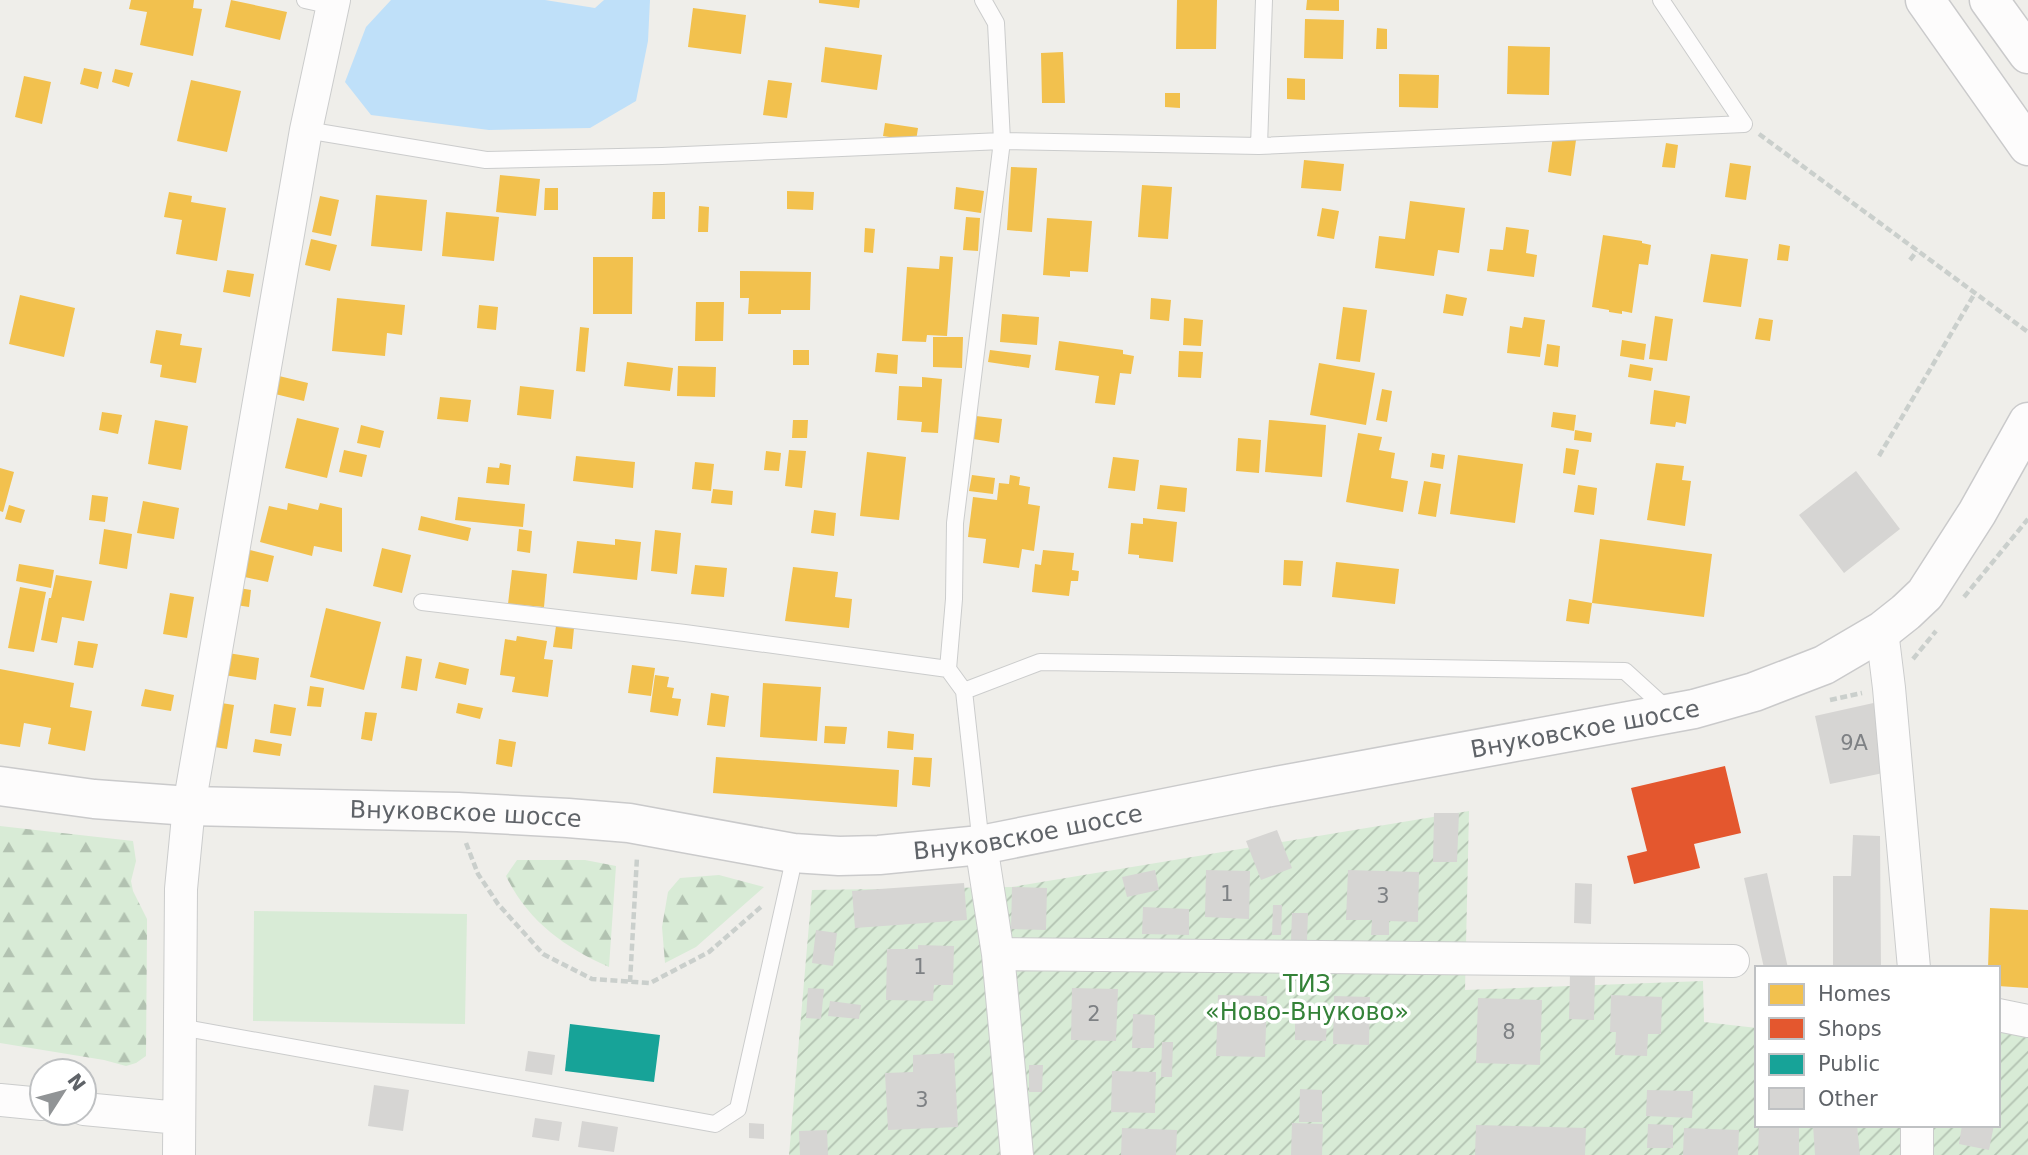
<svg xmlns="http://www.w3.org/2000/svg" width="2028" height="1155" viewBox="0 0 2028 1155" font-family="'DejaVu Sans',sans-serif">
  <style>
    .forest { fill: url(#forest-firs) }
    .park { fill: #d8ebd6 }
    .garden { fill: url(#garden-furrows) }
    .water { fill: #bfe0f9 }
    .homes { fill: #f2c14e }
    .shops { fill: #e4572e }
    .public { fill: #17a398 }
    .building { fill: #d6d5d3 }
    .lines { fill: none; stroke-linecap: round; stroke-linejoin: round }
    .lane-casing { stroke: #cbcccc; stroke-width: 18 }
    .street-casing { stroke: #cbcccc; stroke-width: 34 }
    .secondary-casing { stroke: #cacacb; stroke-width: 41 }
    .path { stroke: #cacfcc; stroke-width: 4.5; stroke-dasharray: 7 3.5; stroke-linecap: butt }
    .lane { stroke: #fdfcfc; stroke-width: 16 }
    .street { stroke: #fdfcfc; stroke-width: 32 }
    .secondary { stroke: #fdfcfc; stroke-width: 38 }
    .labels { text-anchor: middle; stroke-width: 7; stroke-linejoin: round; paint-order: stroke }
    .number-label { font-size: 21px; fill: #7e8184 }
    .street-label { font-size: 24px; fill: #5f6368; stroke: #fff }
    .park-label { font-size: 24px; fill: #348238; stroke: #fff }
  </style>
  <defs>
    <pattern id="forest-firs" width="22" height="20" patternUnits="userSpaceOnUse" patternTransform="scale(1.75)"><rect width="22" height="20" fill="#d8ebd6"/><path d="M5 1l3.5 6h-7zM16 11l3.5 6h-7z" fill="#b2c2b1"/></pattern>
    <pattern id="garden-furrows" width="10" height="10" patternUnits="userSpaceOnUse" patternTransform="scale(1.75)"><rect width="10" height="10" fill="#d8ebd6"/><path d="M-1 1l2-2M0 10L10 0M9 11l2-2" fill="none" stroke="#b2c2b1"/></pattern>
  </defs>
  <rect width="100%" height="100%" fill="#efeeea"/>
  <!-- forest -->
  <path class="forest" d="M 0,826 L 133,841 L 136,861 L 131,881 L 133,891 L 147,919 L 147,930 L 146,1056 L 136,1063 L 126,1066 L 104,1060 L 0,1043 Z
    M 517,860 L 585,860 L 616,866 L 609,967 C 564,947 528,921 506,876 Z
    M 719,875 L 764,887 L 696,947 L 665,963 L 662,927 L 668,892 L 680,878 Z"/>
  <!-- park -->
  <path class="park" d="M 254,911 L 467,914 L 465,1024 L 253,1021 Z"/>
  <!-- garden -->
  <path class="garden" d="M 1469,811 L 1465,990 L 1703,981 L 1704,1022 L 1757,1028 L 1757,1125 L 1998,1125 L 1998,999 L 2028,1004 L 2028,1155 L 789,1155 L 812,890 L 1012,887 Z"/>
  <!-- water -->
  <path class="water" d="M 391,0 L 545,0 L 595,8 L 604,0 L 650,0 L 648,41 L 636,101 L 590,128 L 489,130 L 371,115 L 345,82 L 366,27 Z"/>
  <!-- homes -->
  <path class="homes" d="M 131,0 L 194,0 L 193,8 L 202,9 L 193,56 L 140,45 L 147,12 L 129,9 Z
    M 231,0 L 287,12 L 280,40 L 225,27 Z
    M 819,0 L 860,0 L 859,8 L 819,3 Z
    M 1177,0 L 1217,0 L 1216,49 L 1176,49 Z
    M 1307,0 L 1339,0 L 1339,11 L 1306,10 Z
    M 693,8 L 746,15 L 741,54 L 688,47 Z
    M 1305,19 L 1344,20 L 1343,59 L 1304,58 Z
    M 1377,28 L 1387,29 L 1387,49 L 1376,49 Z
    M 1508,46 L 1550,47 L 1549,95 L 1507,94 Z
    M 825,47 L 882,55 L 877,90 L 821,82 Z
    M 1063,52 L 1065,103 L 1042,103 L 1041,53 Z
    M 84,68 L 102,72 L 98,89 L 80,84 Z
    M 115,69 L 133,73 L 129,87 L 112,82 Z
    M 1399,74 L 1439,75 L 1438,108 L 1399,107 Z
    M 24,76 L 51,82 L 42,124 L 15,117 Z
    M 1287,78 L 1305,79 L 1305,100 L 1287,99 Z
    M 191,80 L 241,91 L 227,152 L 177,141 Z
    M 768,80 L 792,83 L 787,118 L 763,115 Z
    M 1165,93 L 1180,93 L 1180,108 L 1165,107 Z
    M 885,123 L 918,128 L 916,141 L 883,136 Z
    M 1553,136 L 1576,140 L 1571,176 L 1548,172 Z
    M 1666,143 L 1678,145 L 1675,168 L 1662,167 Z
    M 1304,160 L 1344,164 L 1341,191 L 1301,188 Z
    M 1730,163 L 1751,166 L 1746,200 L 1725,197 Z
    M 1011,167 L 1037,168 L 1032,232 L 1007,230 Z
    M 500,175 L 540,179 L 536,216 L 496,212 Z
    M 1142,185 L 1172,187 L 1168,239 L 1138,237 Z
    M 956,187 L 984,191 L 981,213 L 954,209 Z
    M 545,188 L 558,188 L 558,210 L 544,210 Z
    M 787,191 L 814,192 L 813,210 L 787,209 Z
    M 169,192 L 192,196 L 191,202 L 226,208 L 217,261 L 176,254 L 182,220 L 164,217 Z
    M 653,192 L 665,192 L 665,219 L 652,219 Z
    M 376,195 L 427,200 L 422,251 L 371,246 Z
    M 320,196 L 339,200 L 331,236 L 312,232 Z
    M 1410,201 L 1465,208 L 1459,253 L 1438,250 L 1434,276 L 1375,268 L 1379,236 L 1405,239 Z
    M 699,206 L 709,207 L 708,232 L 698,232 Z
    M 1322,208 L 1339,211 L 1334,239 L 1317,236 Z
    M 446,212 L 499,217 L 494,261 L 442,256 Z
    M 966,217 L 980,218 L 978,251 L 963,250 Z
    M 1047,218 L 1092,221 L 1088,272 L 1070,271 L 1070,277 L 1043,275 Z
    M 1506,227 L 1529,230 L 1526,253 L 1537,255 L 1534,277 L 1487,271 L 1490,249 L 1503,250 Z
    M 865,228 L 875,229 L 873,253 L 864,252 Z
    M 1603,235 L 1642,241 L 1642,243 L 1651,245 L 1648,265 L 1639,264 L 1632,313 L 1622,311 L 1622,314 L 1609,312 L 1609,310 L 1592,307 Z
    M 311,239 L 337,245 L 330,271 L 305,265 Z
    M 1779,244 L 1790,246 L 1788,261 L 1777,260 Z
    M 1711,254 L 1748,259 L 1741,307 L 1703,302 Z
    M 940,256 L 953,257 L 947,336 L 927,335 L 926,342 L 902,341 L 907,267 L 939,269 Z
    M 593,257 L 633,257 L 632,314 L 593,314 Z
    M 227,270 L 254,274 L 250,297 L 223,292 Z
    M 740,271 L 811,272 L 810,310 L 781,310 L 781,314 L 748,314 L 749,298 L 740,298 Z
    M 1446,294 L 1467,298 L 1463,316 L 1443,313 Z
    M 20,295 L 75,308 L 64,357 L 9,344 Z
    M 337,298 L 405,305 L 402,335 L 387,333 L 385,356 L 332,351 Z
    M 1151,298 L 1171,300 L 1169,321 L 1150,319 Z
    M 696,302 L 724,302 L 723,341 L 695,341 Z
    M 479,305 L 498,307 L 496,330 L 477,328 Z
    M 1343,307 L 1367,310 L 1360,362 L 1336,359 Z
    M 1002,314 L 1039,317 L 1037,345 L 1000,342 Z
    M 1655,316 L 1673,319 L 1667,361 L 1649,359 Z
    M 1524,317 L 1545,320 L 1540,357 L 1507,353 L 1510,326 L 1522,328 Z
    M 1184,318 L 1203,320 L 1201,346 L 1183,345 Z
    M 1759,318 L 1773,320 L 1770,341 L 1755,339 Z
    M 580,327 L 589,328 L 585,372 L 576,371 Z
    M 156,330 L 182,334 L 180,345 L 202,348 L 196,383 L 160,377 L 162,365 L 150,363 Z
    M 933,337 L 963,337 L 962,368 L 933,367 Z
    M 1622,340 L 1646,344 L 1644,360 L 1620,356 Z
    M 1059,341 L 1123,350 L 1123,354 L 1134,356 L 1131,374 L 1120,373 L 1115,405 L 1095,403 L 1099,376 L 1055,370 Z
    M 1547,344 L 1560,346 L 1558,367 L 1544,365 Z
    M 793,350 L 809,350 L 809,365 L 793,365 Z
    M 990,350 L 1031,355 L 1029,368 L 988,362 Z
    M 1179,351 L 1203,352 L 1201,378 L 1178,377 Z
    M 877,353 L 898,355 L 897,374 L 875,372 Z
    M 627,362 L 673,368 L 670,391 L 624,386 Z
    M 1319,363 L 1375,373 L 1366,425 L 1310,415 Z
    M 1630,364 L 1653,368 L 1651,381 L 1628,377 Z
    M 678,366 L 716,367 L 715,397 L 677,396 Z
    M 279,376 L 308,383 L 304,401 L 275,394 Z
    M 922,377 L 942,379 L 938,433 L 921,432 L 922,422 L 897,420 L 899,386 L 922,387 Z
    M 520,386 L 554,390 L 551,419 L 517,415 Z
    M 1382,389 L 1392,391 L 1387,422 L 1376,420 Z
    M 1654,390 L 1690,396 L 1686,424 L 1676,422 L 1675,427 L 1650,424 Z
    M 440,397 L 471,400 L 468,422 L 437,419 Z
    M 102,412 L 122,415 L 118,434 L 99,430 Z
    M 1553,412 L 1576,415 L 1574,431 L 1551,427 Z
    M 976,416 L 1002,419 L 999,443 L 973,439 Z
    M 297,418 L 339,428 L 327,478 L 285,468 Z
    M 155,420 L 188,426 L 181,470 L 148,464 Z
    M 793,420 L 808,420 L 807,438 L 792,438 Z
    M 1269,420 L 1326,425 L 1322,477 L 1265,472 Z
    M 361,425 L 384,431 L 380,448 L 357,443 Z
    M 1575,430 L 1592,433 L 1591,442 L 1574,440 Z
    M 1358,433 L 1382,437 L 1379,450 L 1395,453 L 1391,478 L 1408,481 L 1403,512 L 1346,502 Z
    M 1238,438 L 1261,440 L 1259,473 L 1236,471 Z
    M 1566,448 L 1579,450 L 1575,475 L 1563,473 Z
    M 344,450 L 367,455 L 362,477 L 339,472 Z
    M 789,450 L 806,451 L 802,488 L 785,486 Z
    M 766,451 L 781,453 L 779,471 L 764,470 Z
    M 867,452 L 906,457 L 899,520 L 860,516 Z
    M 1432,453 L 1445,455 L 1443,469 L 1430,467 Z
    M 1458,455 L 1523,464 L 1515,523 L 1450,514 Z
    M 576,456 L 635,462 L 633,488 L 573,481 Z
    M 1113,457 L 1139,460 L 1135,491 L 1108,488 Z
    M 695,462 L 714,464 L 711,491 L 692,489 Z
    M 500,463 L 511,465 L 509,485 L 486,483 L 488,467 L 499,468 Z
    M 1656,463 L 1684,466 L 1682,480 L 1691,481 L 1685,526 L 1647,520 Z
    M 0,468 L 14,472 L 3,512 L 0,511 Z
    M 972,475 L 995,478 L 993,494 L 969,491 Z
    M 1010,475 L 1020,477 L 1019,485 L 1030,487 L 1028,504 L 1040,506 L 1034,551 L 1022,549 L 1019,568 L 983,563 L 986,539 L 968,537 L 973,497 L 997,500 L 999,483 L 1009,484 Z
    M 1424,481 L 1441,484 L 1436,517 L 1418,514 Z
    M 1160,485 L 1187,488 L 1185,512 L 1157,509 Z
    M 1578,485 L 1597,488 L 1594,515 L 1574,512 Z
    M 713,489 L 733,491 L 732,505 L 711,503 Z
    M 92,495 L 108,497 L 105,522 L 89,520 Z
    M 458,497 L 525,504 L 523,527 L 455,520 Z
    M 143,501 L 179,508 L 174,539 L 137,533 Z
    M 288,503 L 318,510 L 320,503 L 342,508 L 342,552 L 314,546 L 312,556 L 260,542 L 269,506 L 287,510 Z
    M 9,505 L 25,510 L 21,523 L 5,519 Z
    M 814,510 L 836,513 L 834,536 L 811,533 Z
    M 421,516 L 471,528 L 468,541 L 418,530 Z
    M 1143,518 L 1177,522 L 1173,562 L 1139,558 L 1139,555 L 1128,554 L 1131,523 L 1143,524 Z
    M 104,529 L 132,534 L 127,569 L 99,564 Z
    M 519,529 L 532,531 L 530,553 L 517,551 Z
    M 655,530 L 681,533 L 677,574 L 651,571 Z
    M 615,539 L 641,542 L 637,580 L 573,573 L 577,541 L 615,545 Z
    M 1600,539 L 1712,554 L 1704,617 L 1592,603 Z
    M 382,548 L 411,555 L 402,593 L 373,586 Z
    M 246,549 L 274,556 L 268,582 L 240,576 Z
    M 1043,550 L 1074,553 L 1072,570 L 1079,571 L 1078,581 L 1071,581 L 1069,596 L 1032,592 L 1035,564 L 1041,565 Z
    M 1284,560 L 1303,561 L 1301,586 L 1283,585 Z
    M 1336,562 L 1399,569 L 1395,604 L 1332,597 Z
    M 19,564 L 54,570 L 51,588 L 16,581 Z
    M 695,565 L 727,568 L 724,597 L 691,594 Z
    M 793,567 L 838,572 L 835,597 L 852,599 L 849,628 L 785,621 Z
    M 512,570 L 547,574 L 544,607 L 508,604 Z
    M 56,575 L 92,581 L 84,621 L 62,617 L 57,643 L 41,640 L 49,598 L 51,598 Z
    M 20,587 L 46,592 L 34,652 L 8,648 Z
    M 239,588 L 251,590 L 249,607 L 236,605 Z
    M 170,593 L 194,597 L 187,638 L 163,634 Z
    M 1569,599 L 1592,603 L 1589,624 L 1566,621 Z
    M 326,608 L 381,622 L 364,690 L 310,677 Z
    M 556,626 L 574,628 L 572,649 L 553,647 Z
    M 517,636 L 547,641 L 544,659 L 553,660 L 548,697 L 512,692 L 515,677 L 500,675 L 505,639 L 516,641 Z
    M 78,641 L 98,644 L 93,668 L 74,665 Z
    M 228,653 L 259,658 L 256,680 L 224,675 Z
    M 406,656 L 422,659 L 417,691 L 401,688 Z
    M 439,662 L 469,669 L 466,685 L 435,678 Z
    M 632,665 L 655,668 L 651,696 L 628,693 Z
    M 0,669 L 74,683 L 70,707 L 92,711 L 85,751 L 48,744 L 51,728 L 24,723 L 20,747 L 0,744 Z
    M 655,675 L 669,677 L 667,687 L 674,688 L 672,698 L 681,699 L 678,716 L 650,712 Z
    M 763,683 L 821,687 L 817,741 L 760,737 Z
    M 310,686 L 324,688 L 321,707 L 307,706 Z
    M 145,689 L 174,695 L 171,711 L 141,706 Z
    M 711,693 L 729,696 L 725,727 L 707,725 Z
    M 215,702 L 234,705 L 227,749 L 208,746 Z
    M 458,703 L 483,708 L 480,719 L 456,713 Z
    M 274,704 L 296,708 L 291,736 L 270,733 Z
    M 365,712 L 377,713 L 372,741 L 361,739 Z
    M 825,726 L 847,727 L 845,744 L 824,743 Z
    M 888,731 L 914,734 L 913,750 L 887,748 Z
    M 255,739 L 282,744 L 280,756 L 253,752 Z
    M 499,739 L 516,742 L 512,767 L 496,764 Z
    M 716,757 L 899,770 L 897,807 L 713,793 Z
    M 914,757 L 932,758 L 930,787 L 912,785 Z
    M 1990,908 L 2028,910 L 2028,988 L 1998,986 L 1998,968 L 1988,968 Z"/>
  <!-- shops -->
  <path class="shops" d="M 1725,766 L 1741,833 L 1694,844 L 1700,868 L 1634,884 L 1627,856 L 1647,851 L 1631,788 Z"/>
  <!-- public -->
  <path class="public" d="M 570,1024 L 660,1035 L 654,1082 L 565,1071 Z"/>
  <!-- building -->
  <path class="building" d="M 1856,471 L 1900,529 L 1844,573 L 1799,515 Z
    M 1878,702 L 1893,771 L 1830,784 L 1815,716 Z
    M 1434,813 L 1459,813 L 1457,862 L 1433,862 Z
    M 1277,830 L 1292,868 L 1261,880 L 1246,841 Z
    M 1853,835 L 1880,836 L 1881,968 L 1833,968 L 1833,876 L 1851,876 Z
    M 1155,870 L 1159,890 L 1127,897 L 1122,877 Z
    M 1206,870 L 1250,871 L 1249,919 L 1205,917 Z
    M 1348,870 L 1419,872 L 1418,922 L 1389,921 L 1389,935 L 1371,935 L 1372,920 L 1346,920 Z
    M 1767,873 L 1788,968 L 1764,968 L 1744,878 Z
    M 964,883 L 967,920 L 855,928 L 852,891 Z
    M 1575,883 L 1592,884 L 1591,924 L 1574,923 Z
    M 1012,887 L 1047,888 L 1046,930 L 1011,929 Z
    M 1273,905 L 1282,905 L 1281,935 L 1272,935 Z
    M 1143,907 L 1189,909 L 1189,935 L 1142,934 Z
    M 1292,913 L 1308,913 L 1307,941 L 1291,941 Z
    M 816,930 L 837,933 L 833,966 L 812,963 Z
    M 918,945 L 954,946 L 953,985 L 934,985 L 933,1001 L 886,1000 L 887,949 L 918,949 Z
    M 1570,973 L 1595,974 L 1594,1020 L 1569,1019 Z
    M 808,988 L 824,989 L 821,1019 L 806,1018 Z
    M 1072,988 L 1118,989 L 1116,1041 L 1071,1040 Z
    M 1218,995 L 1267,996 L 1265,1057 L 1216,1056 Z
    M 1611,995 L 1662,997 L 1661,1034 L 1648,1034 L 1647,1056 L 1615,1055 L 1616,1032 L 1610,1032 Z
    M 1334,996 L 1370,997 L 1369,1045 L 1333,1044 Z
    M 1478,998 L 1542,1000 L 1540,1065 L 1476,1063 Z
    M 830,1001 L 861,1005 L 859,1019 L 828,1016 Z
    M 1133,1014 L 1155,1015 L 1154,1048 L 1132,1048 Z
    M 1295,1015 L 1327,1016 L 1326,1041 L 1295,1040 Z
    M 1162,1042 L 1173,1042 L 1172,1077 L 1161,1077 Z
    M 528,1051 L 555,1055 L 552,1075 L 525,1071 Z
    M 954,1053 L 958,1127 L 888,1130 L 885,1073 L 913,1072 L 913,1055 Z
    M 1029,1065 L 1043,1065 L 1042,1092 L 1029,1092 Z
    M 1112,1071 L 1156,1072 L 1155,1113 L 1111,1112 Z
    M 374,1085 L 409,1090 L 403,1131 L 368,1126 Z
    M 1300,1089 L 1322,1090 L 1322,1122 L 1299,1122 Z
    M 1647,1090 L 1693,1091 L 1692,1118 L 1646,1116 Z
    M 535,1118 L 562,1122 L 559,1141 L 532,1137 Z
    M 582,1121 L 618,1127 L 614,1152 L 578,1147 Z
    M 749,1123 L 764,1124 L 764,1139 L 749,1138 Z
    M 1292,1123 L 1323,1124 L 1322,1155 L 1291,1155 Z
    M 1648,1124 L 1673,1125 L 1673,1148 L 1647,1148 Z
    M 1476,1125 L 1586,1128 L 1585,1155 L 1475,1155 Z
    M 1759,1125 L 1799,1125 L 1799,1155 L 1758,1155 Z
    M 1813,1125 L 1857,1125 L 1860,1155 L 1815,1155 Z
    M 1962,1125 L 1994,1125 L 1989,1150 L 1959,1144 Z
    M 1122,1128 L 1177,1130 L 1176,1155 L 1121,1155 Z
    M 1684,1128 L 1739,1130 L 1738,1155 L 1683,1155 Z
    M 827,1130 L 828,1155 L 800,1155 L 799,1131 Z"/>
  <g class="lines">
    <defs>
      <path id="lane" d="M 305,0 L 332,6
        M 1661,0 L 1744,124
        M 306,130 L 486,160 L 662,156 L 1002,141 L 1259,146 L 1744,124
        M 1259,146 L 1264,0
        M 422,602 L 685,633 L 948,669
        M 964,691 L 1040,662 L 1625,671 L 1669,711
        M 981,845 L 964,691 L 948,669 L 954,599 L 955,523 L 1002,141 L 996,23 L 983,0
        M 180,1027 L 715,1124 L 738,1109 L 791,873 L 793,853"/>
      <path id="street" d="M 1882,631 L 1889,688 L 1914,968
        M 981,845 L 998,954 L 1017,1155
        M 998,954 L 1733,961
        M 1998,1015 L 2028,1021
        M 0,1100 L 42,1104
        M 84,1109 L 179,1118
        M 179,1155 L 181,889 L 189,806 L 306,130 L 334,0
        M 1917,1155 L 1917,1125"/>
      <g id="secondary">
        <path d="M 1925,0 L 2028,146"/>
        <path d="M 1989,0 L 2028,54"/>
        <path id="s1" d="M 0,786 L 94,799 L 189,806 L 458,812 L 568,818 L 629,823 L 793,853 L 839,856 L 879,855 L 981,845 L 1260,789 L 1694,709 L 1754,692 L 1824,665 L 1882,631 L 1906,612 L 1925,594 L 1977,513 L 2028,422"/>
      </g>
    </defs>
    <!-- lane casing -->
    <use href="#lane" class="lane-casing"/>
    <!-- street casing -->
    <use href="#street" class="street-casing"/>
    <!-- secondary casing -->
    <use href="#secondary" class="secondary-casing"/>
    <!-- path -->
    <path class="path" d="M 1759,134 L 2028,332
      M 1910,260 L 1917,251
      M 1879,456 L 1975,293
      M 1964,597 L 2028,519
      M 1913,659 L 1936,631
      M 1830,700 L 1862,693
      M 466,843 L 478,874 L 498,904 L 543,954 L 592,979 L 650,983 L 709,952 L 762,906
      M 630,982 L 637,857"/>
    <!-- lane -->
    <use href="#lane" class="lane"/>
    <!-- street -->
    <use href="#street" class="street"/>
    <!-- secondary -->
    <use href="#secondary" class="secondary"/>
  </g>
  <g class="labels">
    <!-- number labels -->
    <g class="number-label">
      <text x="1854" y="750">9А</text>
      <text x="1227" y="901">1</text>
      <text x="1383" y="903">3</text>
      <text x="920" y="974">1</text>
      <text x="1094" y="1021">2</text>
      <text x="1509" y="1039">8</text>
      <text x="922" y="1107">3</text>
    </g>
    <!-- street labels -->
    <g class="street-label">
      <text dy="8" stroke="none"><textPath href="#s1" startOffset="1601">Внуковское шоссе</textPath></text>
      <text dy="8" stroke="none"><textPath href="#s1" startOffset="467">Внуковское шоссе</textPath></text>
      <text dy="8" stroke="none"><textPath href="#s1" startOffset="1034">Внуковское шоссе</textPath></text>
    </g>
    <!-- park labels -->
    <g class="park-label">
      <text x="1307" y="992">ТИЗ<tspan x="1307" dy="28">«Ново-Внуково»</tspan></text>
    </g>
  </g>
  <!-- legend -->
  <rect x="1755" y="966" width="245" height="161" fill="#ffffff" stroke="#bfc1c3" stroke-width="2"/>
  <rect x="1769" y="984" width="35" height="21" fill="#f2c14e" stroke="#bfc1c3" stroke-width="2"/>
  <text x="1818" y="1001" font-size="21" fill="#5f6368">Homes</text>
  <rect x="1769" y="1018" width="35" height="21" fill="#e4572e" stroke="#bfc1c3" stroke-width="2"/>
  <text x="1818" y="1036" font-size="21" fill="#5f6368">Shops</text>
  <rect x="1769" y="1054" width="35" height="21" fill="#17a398" stroke="#bfc1c3" stroke-width="2"/>
  <text x="1818" y="1071" font-size="21" fill="#5f6368">Public</text>
  <rect x="1769" y="1088" width="35" height="21" fill="#d6d5d3" stroke="#bfc1c3" stroke-width="2"/>
  <text x="1818" y="1106" font-size="21" fill="#5f6368">Other</text>
  <!-- north arrow -->
  <g transform="translate(63 1092) rotate(54)"><circle r="33" fill="#ffffff" stroke="#bfc1c3" stroke-width="2"/>
  <path d="M0-5L12 26L0 18L-12 26Z" fill="#919496"/>
  <text y="-10" font-size="19" font-weight="bold" text-anchor="middle" fill="#5f6368">N</text>
  </g>
</svg>
